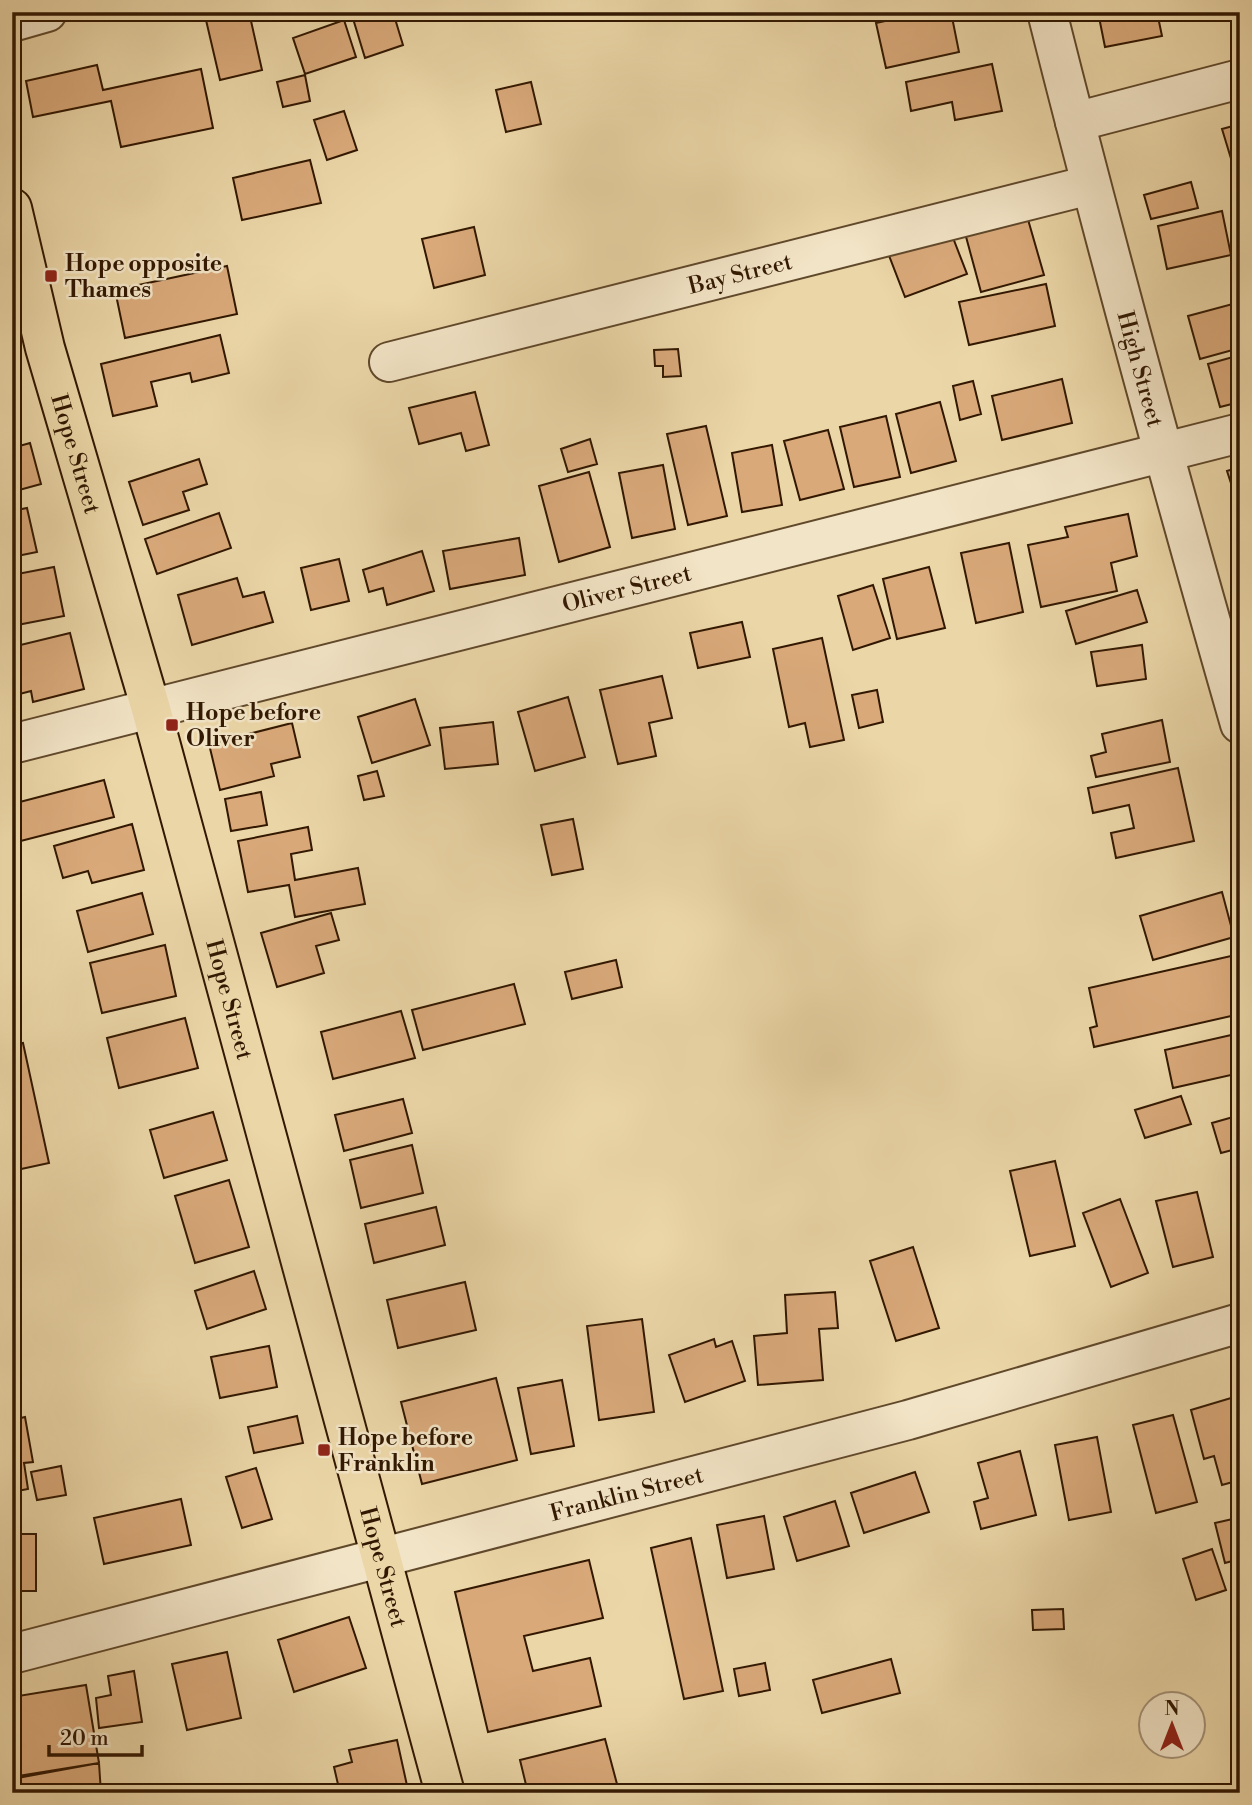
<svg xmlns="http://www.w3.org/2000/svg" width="1252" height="1805" viewBox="0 0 1252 1805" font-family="'Libre Bodoni',serif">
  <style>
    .building { fill: #d9a97a; stroke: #321802; stroke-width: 2 }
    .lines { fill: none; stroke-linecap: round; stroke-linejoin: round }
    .minor-casing { stroke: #60482b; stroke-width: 42 }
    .major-casing { stroke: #321802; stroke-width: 42 }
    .minor { stroke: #f2e4c6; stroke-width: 38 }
    .major { stroke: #ebd6a7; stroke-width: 38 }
    .poi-dot { fill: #8f2418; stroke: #f2e4c6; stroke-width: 2.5 }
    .labels { text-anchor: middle; stroke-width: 5; stroke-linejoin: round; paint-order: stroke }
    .poi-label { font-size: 23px; font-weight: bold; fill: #321802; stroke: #f2e4c6; text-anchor: start }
    .street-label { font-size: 23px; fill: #321802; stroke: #f2e4c6 }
  </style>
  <rect width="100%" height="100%" fill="#ebd6a7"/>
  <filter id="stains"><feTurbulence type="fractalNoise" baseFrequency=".00286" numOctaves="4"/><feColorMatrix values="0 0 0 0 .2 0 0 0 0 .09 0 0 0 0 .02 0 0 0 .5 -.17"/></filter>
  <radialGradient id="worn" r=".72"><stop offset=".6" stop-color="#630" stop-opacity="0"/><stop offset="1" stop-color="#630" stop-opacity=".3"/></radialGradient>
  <!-- building -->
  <path class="building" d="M 240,12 L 249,12 L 262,70 L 220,80 L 206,20 Z
    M 351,12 L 393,12 L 403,45 L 365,58 Z
    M 926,12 L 951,12 L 959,52 L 886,68 L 876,23 Z
    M 1098,12 L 1157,12 L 1162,36 L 1105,47 Z
    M 344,20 L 356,57 L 305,74 L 293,38 Z
    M 992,64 L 1002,111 L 955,120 L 952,102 L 911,111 L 906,82 Z
    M 97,65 L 103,90 L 201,69 L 213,128 L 121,147 L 111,101 L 33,117 L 26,81 Z
    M 305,75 L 310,101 L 283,107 L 277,82 Z
    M 531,82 L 541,124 L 506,132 L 496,90 Z
    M 344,111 L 357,150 L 327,160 L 314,120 Z
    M 1240,124 L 1240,174 L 1236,175 L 1222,129 Z
    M 310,160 L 321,203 L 242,220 L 233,178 Z
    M 1191,182 L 1198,208 L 1151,219 L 1144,195 Z
    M 1222,211 L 1231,255 L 1167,269 L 1158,226 Z
    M 1027,216 L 1044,275 L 981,292 L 965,233 Z
    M 474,227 L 485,275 L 434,288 L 422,239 Z
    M 950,230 L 967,274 L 905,297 L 888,253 Z
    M 227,266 L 237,314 L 125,338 L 115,290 Z
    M 1046,284 L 1055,326 L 969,345 L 959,302 Z
    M 1240,302 L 1240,348 L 1200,359 L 1188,316 Z
    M 220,335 L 229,373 L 192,382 L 190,373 L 151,382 L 157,406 L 113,416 L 101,364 Z
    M 678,349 L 681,376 L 663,377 L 663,366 L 655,366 L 654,350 Z
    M 1240,355 L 1240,402 L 1220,407 L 1208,364 Z
    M 1062,379 L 1072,423 L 1002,440 L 992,396 Z
    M 973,381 L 981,414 L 960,420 L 953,386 Z
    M 475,392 L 489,445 L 466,451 L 461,433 L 419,444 L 409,408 Z
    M 940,402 L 956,461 L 911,473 L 896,414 Z
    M 886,416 L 900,477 L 854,487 L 840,427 Z
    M 706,426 L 727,516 L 688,525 L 667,434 Z
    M 828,430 L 844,489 L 800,500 L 784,441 Z
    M 590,439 L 597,464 L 568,472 L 561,449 Z
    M 30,443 L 41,484 L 12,492 L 12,448 Z
    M 772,445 L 782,505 L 742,512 L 732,453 Z
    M 199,459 L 207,484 L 183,492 L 189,510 L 143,525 L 129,482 Z
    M 663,465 L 675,529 L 632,538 L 619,473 Z
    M 1240,467 L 1240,511 L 1227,471 Z
    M 589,472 L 610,547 L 559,562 L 539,486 Z
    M 27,508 L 37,552 L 12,557 L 12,511 Z
    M 219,513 L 231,548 L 157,574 L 145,539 Z
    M 1128,514 L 1137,556 L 1111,563 L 1117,591 L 1041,607 L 1028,545 L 1068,537 L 1065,527 Z
    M 519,538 L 525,575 L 450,589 L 443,551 Z
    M 1009,543 L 1023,612 L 976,623 L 961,553 Z
    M 422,551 L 434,591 L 387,605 L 383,588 L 369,592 L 363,570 Z
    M 339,559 L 349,601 L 311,610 L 301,568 Z
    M 54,567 L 64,616 L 12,626 L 12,575 Z
    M 929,567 L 945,628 L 897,639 L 883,579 Z
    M 237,578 L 243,597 L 264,592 L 273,622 L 192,645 L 178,595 Z
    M 873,585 L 890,638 L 853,650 L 838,596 Z
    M 1137,590 L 1147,622 L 1076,644 L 1066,611 Z
    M 742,622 L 750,657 L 698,668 L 690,633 Z
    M 70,633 L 84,689 L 33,702 L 31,691 L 12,696 L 12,647 Z
    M 822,638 L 844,740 L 810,747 L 805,723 L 789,727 L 773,649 Z
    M 1142,645 L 1146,679 L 1097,686 L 1091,652 Z
    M 662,676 L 672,718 L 649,723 L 656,756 L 618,764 L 600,690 Z
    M 877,690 L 883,722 L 859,728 L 852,695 Z
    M 568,697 L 585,757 L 535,771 L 518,712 Z
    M 415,699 L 430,745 L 372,763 L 358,717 Z
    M 1162,720 L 1170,762 L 1096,777 L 1091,756 L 1106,752 L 1102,734 Z
    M 493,722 L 498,764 L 445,769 L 440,728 Z
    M 292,723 L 300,757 L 271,764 L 274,776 L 220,790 L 209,744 Z
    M 1178,768 L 1194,841 L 1116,858 L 1111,833 L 1134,828 L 1129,805 L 1093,813 L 1088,788 Z
    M 377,771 L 384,796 L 364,800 L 358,776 Z
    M 104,780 L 114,817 L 13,843 L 12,804 Z
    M 261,792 L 267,825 L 231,831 L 225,799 Z
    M 573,819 L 583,869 L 552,875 L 541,825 Z
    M 132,824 L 144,870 L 92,883 L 88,871 L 63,878 L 54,846 Z
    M 308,827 L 312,850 L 291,854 L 295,880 L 358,868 L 365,904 L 295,917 L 289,885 L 248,892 L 238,841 Z
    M 1222,892 L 1234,937 L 1153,960 L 1140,916 Z
    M 142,893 L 153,934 L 88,952 L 77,911 Z
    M 331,913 L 339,940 L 316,946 L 324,973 L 277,987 L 261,933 Z
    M 165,945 L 176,996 L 102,1013 L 90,963 Z
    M 1240,954 L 1240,1014 L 1094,1047 L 1090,1028 L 1097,1026 L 1089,988 Z
    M 616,960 L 622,987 L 572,999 L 565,972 Z
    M 514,984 L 525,1024 L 423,1050 L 412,1010 Z
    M 401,1011 L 415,1058 L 333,1079 L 321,1032 Z
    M 185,1018 L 198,1068 L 119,1088 L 107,1038 Z
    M 1240,1033 L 1240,1073 L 1173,1088 L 1165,1050 Z
    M 23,1043 L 49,1163 L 12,1171 L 12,1045 Z
    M 1181,1096 L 1191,1124 L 1145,1138 L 1135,1110 Z
    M 403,1099 L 412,1133 L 344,1151 L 335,1115 Z
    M 213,1112 L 227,1160 L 164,1178 L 150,1130 Z
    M 1240,1115 L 1240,1148 L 1221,1153 L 1212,1123 Z
    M 412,1145 L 423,1193 L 361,1208 L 350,1160 Z
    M 1055,1161 L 1075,1246 L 1030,1256 L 1010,1171 Z
    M 229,1180 L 249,1247 L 195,1263 L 175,1196 Z
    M 1197,1192 L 1213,1257 L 1173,1267 L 1156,1201 Z
    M 1120,1199 L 1148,1273 L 1111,1287 L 1083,1213 Z
    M 436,1207 L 445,1245 L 374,1263 L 365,1224 Z
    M 913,1247 L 939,1328 L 896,1341 L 870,1261 Z
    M 254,1271 L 266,1309 L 207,1329 L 195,1291 Z
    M 465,1282 L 476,1330 L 398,1348 L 387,1300 Z
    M 835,1292 L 838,1328 L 819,1329 L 823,1380 L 758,1385 L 754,1336 L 787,1333 L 785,1295 Z
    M 642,1319 L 654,1412 L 599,1420 L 587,1326 Z
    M 714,1339 L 716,1347 L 732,1341 L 745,1381 L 685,1402 L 669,1355 Z
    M 269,1346 L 277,1387 L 220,1398 L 211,1357 Z
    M 496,1378 L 517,1460 L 422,1484 L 401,1402 Z
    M 562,1380 L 574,1446 L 531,1454 L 518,1388 Z
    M 1231,1398 L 1240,1431 L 1240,1480 L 1222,1485 L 1214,1456 L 1204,1459 L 1191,1410 Z
    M 1173,1415 L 1197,1502 L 1156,1513 L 1133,1425 Z
    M 297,1416 L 303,1443 L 254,1453 L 248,1427 Z
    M 25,1417 L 33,1462 L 24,1463 L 28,1489 L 12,1492 L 12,1420 Z
    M 1097,1437 L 1111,1512 L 1069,1520 L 1055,1445 Z
    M 1020,1451 L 1036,1515 L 981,1529 L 974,1502 L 988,1498 L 978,1463 Z
    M 61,1466 L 66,1495 L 37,1500 L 31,1472 Z
    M 256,1468 L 272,1519 L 242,1528 L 226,1477 Z
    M 915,1472 L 929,1512 L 864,1533 L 851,1493 Z
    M 181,1499 L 191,1545 L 104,1564 L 94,1518 Z
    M 835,1501 L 849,1546 L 797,1561 L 784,1517 Z
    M 764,1516 L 774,1569 L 727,1578 L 717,1525 Z
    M 1237,1518 L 1240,1559 L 1225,1563 L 1215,1523 Z
    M 12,1534 L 36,1534 L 36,1591 L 12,1591 Z
    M 691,1538 L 723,1691 L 684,1699 L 651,1548 Z
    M 1212,1549 L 1226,1590 L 1196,1600 L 1183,1559 Z
    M 589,1560 L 603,1618 L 524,1636 L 533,1671 L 590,1658 L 601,1706 L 488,1732 L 455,1592 Z
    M 1063,1609 L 1064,1629 L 1033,1630 L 1032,1610 Z
    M 349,1617 L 366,1668 L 294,1692 L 278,1640 Z
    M 227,1652 L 241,1718 L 187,1730 L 172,1664 Z
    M 891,1659 L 900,1693 L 822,1713 L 813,1680 Z
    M 765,1663 L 770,1690 L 739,1696 L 734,1669 Z
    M 134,1671 L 142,1722 L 99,1728 L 96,1698 L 111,1695 L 108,1676 Z
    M 86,1685 L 99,1763 L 12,1777 L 12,1697 Z
    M 605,1739 L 617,1784 L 582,1793 L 528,1793 L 520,1760 Z
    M 397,1740 L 408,1790 L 340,1793 L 334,1767 L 352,1762 L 349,1750 Z
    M 99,1763 L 101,1793 L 12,1793 L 12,1779 Z"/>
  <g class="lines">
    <defs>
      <g id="minor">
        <path id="s1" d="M 1047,12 C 1107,251 1172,487 1240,724"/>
        <path d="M 12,22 L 47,12"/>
        <path d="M 1075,122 L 1240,79"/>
        <path id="s2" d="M 389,362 L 1090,185"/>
        <path id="s3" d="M 12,744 L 1240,433"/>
        <path id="s4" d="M 12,1654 L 908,1420 L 1240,1323"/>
      </g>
      <g id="major">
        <path id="s5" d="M 12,208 L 45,348 L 151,709 L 445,1793"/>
      </g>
    </defs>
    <!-- minor casing -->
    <use href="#minor" class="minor-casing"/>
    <!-- major casing -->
    <use href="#major" class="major-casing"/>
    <!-- minor -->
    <use href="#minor" class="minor"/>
    <!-- major -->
    <use href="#major" class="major"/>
  </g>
  <!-- markers -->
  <g class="poi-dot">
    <rect x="44" y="269" width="14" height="14" rx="3.5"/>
    <rect x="165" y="718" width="14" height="14" rx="3.5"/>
    <rect x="317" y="1443" width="14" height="14" rx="3.5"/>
  </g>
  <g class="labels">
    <!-- poi labels -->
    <g class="poi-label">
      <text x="65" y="271">Hope opposite<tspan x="65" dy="26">Thames</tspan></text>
      <text x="186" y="720">Hope before<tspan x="186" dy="26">Oliver</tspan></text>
      <text x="338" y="1445">Hope before<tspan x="338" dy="26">Franklin</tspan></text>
    </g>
    <!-- street labels -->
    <g class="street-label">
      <text dy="8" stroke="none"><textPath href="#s2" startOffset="362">Bay Street</textPath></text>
      <text dy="8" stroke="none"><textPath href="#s1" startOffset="369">High Street</textPath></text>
      <text dy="8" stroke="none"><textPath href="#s5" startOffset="254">Hope Street</textPath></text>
      <text dy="8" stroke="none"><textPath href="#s3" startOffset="634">Oliver Street</textPath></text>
      <text dy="8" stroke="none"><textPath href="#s5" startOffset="821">Hope Street</textPath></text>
      <text dy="8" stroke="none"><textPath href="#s4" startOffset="635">Franklin Street</textPath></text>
      <text dy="8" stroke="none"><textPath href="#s5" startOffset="1409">Hope Street</textPath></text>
    </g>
  </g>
  <!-- margin -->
  <rect width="1252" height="1805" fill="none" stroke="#ebd6a7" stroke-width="42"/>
  <rect x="14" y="14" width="1224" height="1777" fill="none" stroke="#321802" stroke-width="3.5"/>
  <rect x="21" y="21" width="1210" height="1763" fill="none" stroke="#321802" stroke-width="2"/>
  <!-- north arrow -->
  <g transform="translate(1172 1725)"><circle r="33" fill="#f2e4c6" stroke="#a59278" stroke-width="2"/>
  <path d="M0-5L12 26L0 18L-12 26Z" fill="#8f2418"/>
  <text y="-10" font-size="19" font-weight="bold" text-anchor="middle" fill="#321802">N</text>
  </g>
  <!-- scale -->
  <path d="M49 1745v10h93v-10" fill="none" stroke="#321802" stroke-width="3.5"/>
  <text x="60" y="1745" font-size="21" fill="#321802" stroke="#f2e4c6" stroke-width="5" paint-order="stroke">20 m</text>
  <rect width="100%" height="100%" filter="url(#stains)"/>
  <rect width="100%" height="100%" fill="url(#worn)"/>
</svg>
